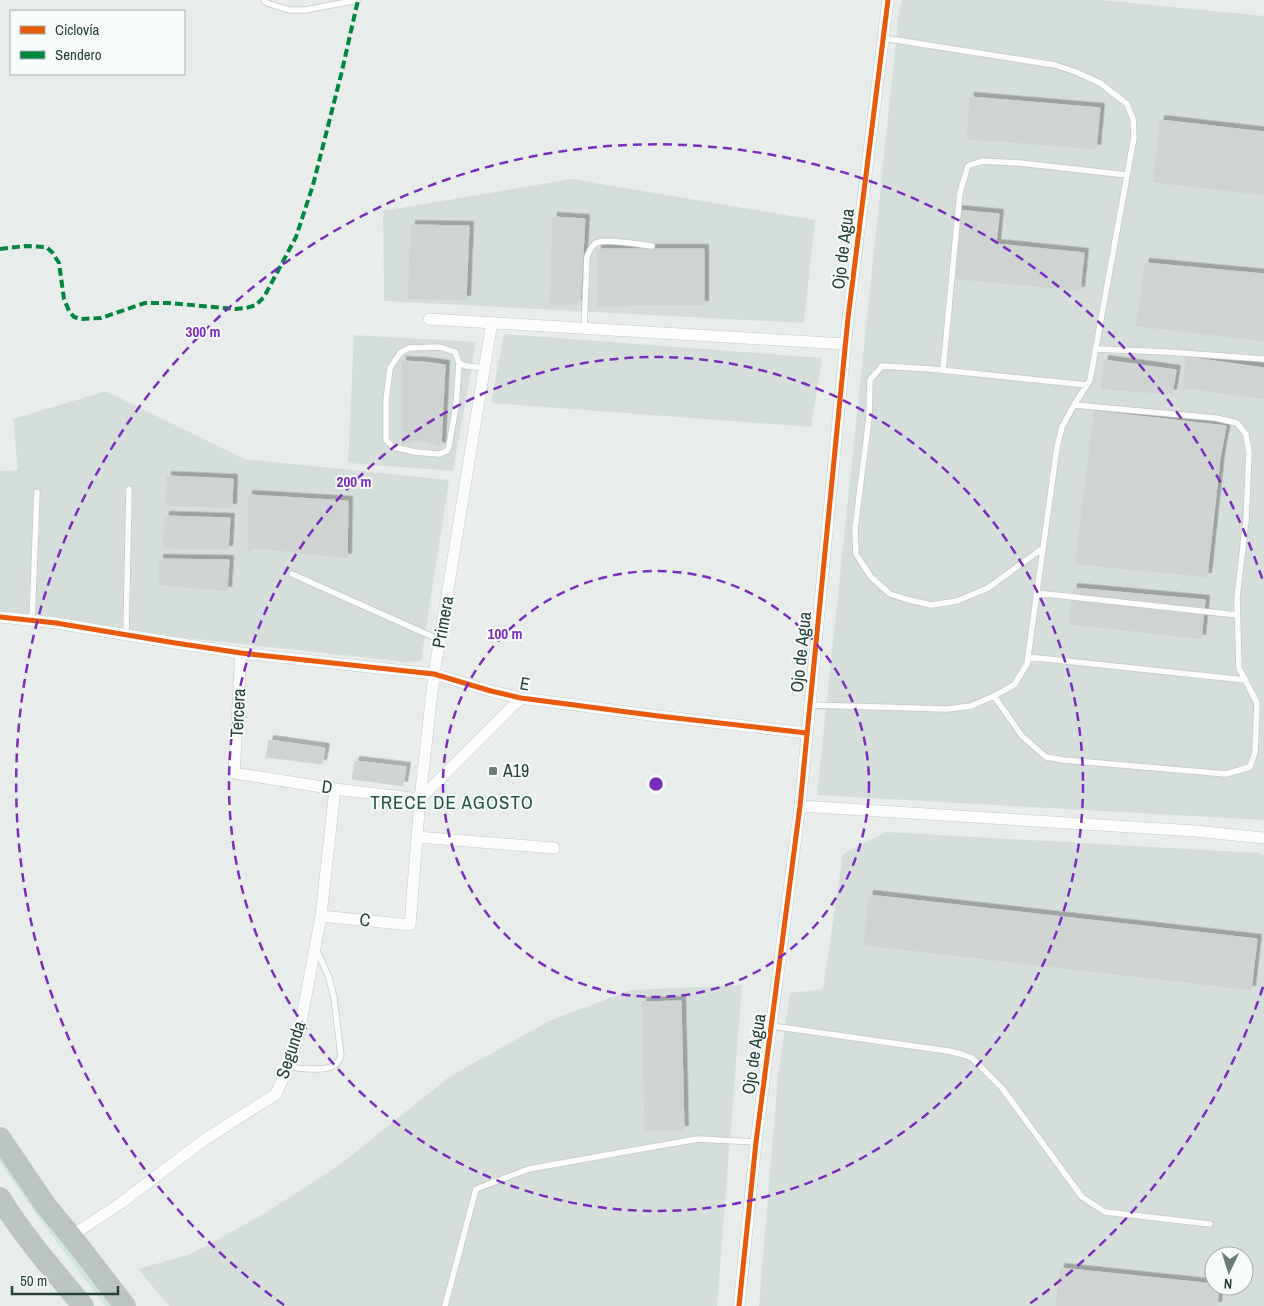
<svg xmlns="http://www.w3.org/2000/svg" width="1264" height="1306" viewBox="0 0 1264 1306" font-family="'Archivo Narrow',sans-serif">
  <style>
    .built { fill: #d6dedb; fill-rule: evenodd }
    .green { fill: #d1e6d8 }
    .building { fill: #cfd4d2; stroke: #d1d6d4; filter: url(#shadow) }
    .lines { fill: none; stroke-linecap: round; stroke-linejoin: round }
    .lane-casing { stroke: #c5cac8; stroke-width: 7 }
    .street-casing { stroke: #c5cac8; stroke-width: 12 }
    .highway-casing { stroke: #c3ccc9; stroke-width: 22 }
    .lane { stroke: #fcfcfc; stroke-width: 5.5 }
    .street { stroke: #fcfcfc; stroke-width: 11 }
    .highway { stroke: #bcc4c2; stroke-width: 21 }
    .quiet { stroke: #00873e; stroke-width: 4; stroke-dasharray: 8 4; stroke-linecap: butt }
    .cycleway-casing { stroke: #f7fbf9; stroke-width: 8 }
    .cycleway { stroke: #e8590c; stroke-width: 5 }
    .ring { fill: none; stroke: #7b2cbf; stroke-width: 2.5; stroke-dasharray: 9 6 }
    .poi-dot { fill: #697e78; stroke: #f7fbf9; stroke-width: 2 }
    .labels { text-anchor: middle; stroke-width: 4; stroke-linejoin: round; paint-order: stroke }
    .street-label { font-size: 18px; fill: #24423a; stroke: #f7fbf9 }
    .poi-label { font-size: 18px; fill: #24423a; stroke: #f7fbf9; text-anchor: start }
    .neighbourhood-label { font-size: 19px; letter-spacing: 1px; fill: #1f5548; stroke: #f7fbf9 }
    .centre { fill: #7b2cbf; stroke: #f7fbf9; stroke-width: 2.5 }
    .ring-label { font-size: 15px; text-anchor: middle; font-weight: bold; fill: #7b2cbf; stroke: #f7fbf9; stroke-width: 4; stroke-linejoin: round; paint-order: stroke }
  </style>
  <defs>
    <filter id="shadow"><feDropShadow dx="4.5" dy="-4.5" stdDeviation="0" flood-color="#0004"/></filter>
  </defs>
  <rect width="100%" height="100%" fill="#e8edeb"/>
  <!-- built -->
  <path class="built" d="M 902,0 L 1101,0 L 1264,16 L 1264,820 L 817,795 L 899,12 Z
    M 572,179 L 815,220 L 804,323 L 384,301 L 383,211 Z
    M 504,334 L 822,358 L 811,427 L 491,403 Z
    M 354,335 L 476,342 L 453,471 L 348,463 Z
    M 106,391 L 244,459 L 449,480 L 421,661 L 406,662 L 32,621 L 0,612 L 0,471 L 18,470 L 13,419 Z
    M 886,832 L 1259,853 L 1264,855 L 1264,1306 L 759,1306 L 778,1076 L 790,993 L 823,989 L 843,854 ZM 1214,1256 L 1244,1256 L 1244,1286 L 1214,1286 Z
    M 742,985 L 717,1306 L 169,1306 L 138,1269 L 191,1254 L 262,1215 L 338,1166 L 449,1077 L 549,1021 L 631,990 Z"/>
  <!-- green -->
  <path class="green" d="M 0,1145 L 118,1306 L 105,1306 L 47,1229 L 7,1173 L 0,1162 Z"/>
  <!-- building -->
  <path class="building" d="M 970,97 L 1100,108 L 1096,149 L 967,139 Z
    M 1160,120 L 1264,132 L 1264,195 L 1153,182 Z
    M 956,210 L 999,214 L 996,244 L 1084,253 L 1080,291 L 950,278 Z
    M 553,217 L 585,219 L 580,304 L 550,304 Z
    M 411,225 L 469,226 L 466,300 L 408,299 Z
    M 597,249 L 704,249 L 704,305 L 597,306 Z
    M 1145,263 L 1264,274 L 1264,341 L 1136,326 Z
    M 1186,357 L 1264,368 L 1264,399 L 1183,388 Z
    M 1104,360 L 1176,370 L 1172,394 L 1101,389 Z
    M 402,361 L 423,362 L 445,365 L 441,447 L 420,440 L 402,444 Z
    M 1094,411 L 1226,426 L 1220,458 L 1207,577 L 1075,564 Z
    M 167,476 L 233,479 L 232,508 L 166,505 Z
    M 248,495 L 348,501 L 347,558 L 255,548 L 248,552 Z
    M 165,516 L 230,518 L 228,550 L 163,548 Z
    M 159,559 L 229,560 L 227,591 L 159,585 Z
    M 1073,588 L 1205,600 L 1201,639 L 1069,624 Z
    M 269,740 L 325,748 L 322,764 L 266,757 Z
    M 355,761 L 406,767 L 403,786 L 352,779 Z
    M 869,895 L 1257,939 L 1251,990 L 864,945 Z
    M 681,1001 L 684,1130 L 645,1131 L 642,1002 Z
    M 1060,1268 L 1214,1284 L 1214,1286 L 1219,1286 L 1217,1306 L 1056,1306 Z"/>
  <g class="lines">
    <defs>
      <path id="lane" d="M 264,0 L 267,3 L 289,10 L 305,10 L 358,0
        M 584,328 L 587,257 C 589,252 591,246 596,243 C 605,238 641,245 652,246
        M 1096,349 L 1167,352 L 1264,359
        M 459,363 L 456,406 L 449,446 L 447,451 L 439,454 L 415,452 L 393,447 L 386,440 L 386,401 L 390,368 L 400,353 L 409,348 L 439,347 L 455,352 L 459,363 L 466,366 L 484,368
        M 943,370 L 960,192 L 968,166 L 982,161 L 1020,163 L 1127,175
        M 1043,548 L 988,588 L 957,601 L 931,605 L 909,600 L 890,594 L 871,577 L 856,554 L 855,529 L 869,418 L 870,380 L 882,366 L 931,369 L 1087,385
        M 292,574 L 440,640
        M 1037,593 L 1237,615
        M 32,621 L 37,492
        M 126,634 L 129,489
        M 1028,657 L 1245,680
        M 994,696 L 1022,736 L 1046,757 L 1064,760 L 1226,774 L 1250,767 L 1255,752 L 1257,703 L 1239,668 L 1237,598 L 1246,520 L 1249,453 L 1246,434 L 1237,423 L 1216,418 L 1074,405
        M 810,705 L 947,709 L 971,706 L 994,696 L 1014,685 L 1027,664 L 1057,447 L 1062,427 L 1074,405 L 1090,380 L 1134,137 L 1133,119 L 1127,104 L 1100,83 L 1076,72 L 1055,65 L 883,38
        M 772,1026 L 948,1051 L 961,1054 L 972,1058 L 1002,1088 L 1082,1197 L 1105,1212 L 1210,1224
        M 288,1067 C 300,1068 329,1073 337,1063 C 338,1062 341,1057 341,1056 L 334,998 L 329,978 L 317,950
        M 445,1306 L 476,1189 L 529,1169 L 629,1151 L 698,1139 L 756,1142"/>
      <path id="street" d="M 429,319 L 845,344
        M 0,617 L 56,623 L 169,642 L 241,653 L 434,674 L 491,691 L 521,698 L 658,716 L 807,733
        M 241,653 L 234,773 L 335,789 L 420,799
        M 420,799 L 521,698
        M 800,806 L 1195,831 L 1264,838
        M 417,837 L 554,848
        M 321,916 L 410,925 L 420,799 L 434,674 L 492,322
        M 71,1236 L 121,1203 L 204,1140 L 276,1094 L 288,1067 L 299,1033 L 321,916 L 335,789
        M 739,1306 L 756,1142 L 800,806 L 848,318 L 888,0"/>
      <path id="highway" d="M 0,1138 L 46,1206 L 71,1236 L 125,1306
        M 0,1198 C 24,1237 54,1271 83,1306"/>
    </defs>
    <!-- lane casing -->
    <use href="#lane" class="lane-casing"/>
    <!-- street casing -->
    <use href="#street" class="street-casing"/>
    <!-- highway casing -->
    <use href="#highway" class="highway-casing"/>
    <!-- lane -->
    <use href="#lane" class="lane"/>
    <!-- street -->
    <use href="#street" class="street"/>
    <!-- highway -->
    <use href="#highway" class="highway"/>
    <!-- quiet -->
    <path class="quiet" d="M 0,249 L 25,246 L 46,247 L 52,252 L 59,263 L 64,299 L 69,311 L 74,317 L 81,319 L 101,318 L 145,303 L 169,303 L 235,309 L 246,308 L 256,305 L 264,297 L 296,237 L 313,185 L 341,75 L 358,0"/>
    <defs>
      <path id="cycleway" d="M 0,617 L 56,623 L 169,642 L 241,653 L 434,674 L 491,691 L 521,698 L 658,716 L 807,733
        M 739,1306 L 756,1142 L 800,806 L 848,318 L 888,0"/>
    </defs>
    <!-- cycleway casing -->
    <use href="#cycleway" class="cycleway-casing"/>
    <!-- cycleway -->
    <use href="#cycleway" class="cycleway"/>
  </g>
  <!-- distance rings -->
  <g class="ring">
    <circle cx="656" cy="784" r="213"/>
    <circle cx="656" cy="784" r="427"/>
    <path d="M1263 987A640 640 0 0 1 1028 1305M284 1305A640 640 0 1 1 1263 581"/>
  </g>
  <!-- markers -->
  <rect class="poi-dot" x="488" y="766" width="10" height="10" rx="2.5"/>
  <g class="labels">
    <!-- street labels -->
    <g class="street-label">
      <text transform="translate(843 249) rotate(-83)" y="6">Ojo de Agua</text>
      <text transform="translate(443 622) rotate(-80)" y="6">Primera</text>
      <text transform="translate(801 652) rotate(-84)" y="6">Ojo de Agua</text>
      <text transform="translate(525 684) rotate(10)" y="6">E</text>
      <text transform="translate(238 713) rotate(-87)" y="6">Tercera</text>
      <text transform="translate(327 787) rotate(8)" y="6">D</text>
      <text transform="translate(365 920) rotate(6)" y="6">C</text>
      <text transform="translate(291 1050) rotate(-72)" y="6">Segunda</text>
      <text transform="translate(754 1054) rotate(-82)" y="6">Ojo de Agua</text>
    </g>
    <!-- poi labels -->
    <g class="poi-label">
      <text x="503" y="777">A19</text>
    </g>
    <!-- neighbourhood labels -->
    <g class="neighbourhood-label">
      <text x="452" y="809">TRECE DE AGOSTO</text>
    </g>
  </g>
  <circle cx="656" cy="784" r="8" class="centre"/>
  <g class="ring-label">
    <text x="203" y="337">300 m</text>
    <text x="354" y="487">200 m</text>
    <text x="505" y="639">100 m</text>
  </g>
  <!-- legend -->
  <rect x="10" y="10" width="175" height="65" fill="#f7fbf9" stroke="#a3b1ad"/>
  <rect x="20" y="26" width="25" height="8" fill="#e8590c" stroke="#a3b1ad"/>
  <text x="55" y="35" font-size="15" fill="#24423a">Ciclovía</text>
  <rect x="20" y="51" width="25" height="8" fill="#00873e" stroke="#a3b1ad"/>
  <text x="55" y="60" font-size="15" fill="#24423a">Sendero</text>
  <!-- north arrow -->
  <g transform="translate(1229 1271) rotate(184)"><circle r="24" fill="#f7fbf9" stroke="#a3b1ad"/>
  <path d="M0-4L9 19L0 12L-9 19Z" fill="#697e78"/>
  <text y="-8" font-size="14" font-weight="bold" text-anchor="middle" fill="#24423a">N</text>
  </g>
  <!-- scale -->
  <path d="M12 1286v8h106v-8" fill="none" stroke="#24423a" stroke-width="2.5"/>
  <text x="20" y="1286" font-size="15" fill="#24423a" stroke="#f7fbf9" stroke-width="4" paint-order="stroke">50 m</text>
</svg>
